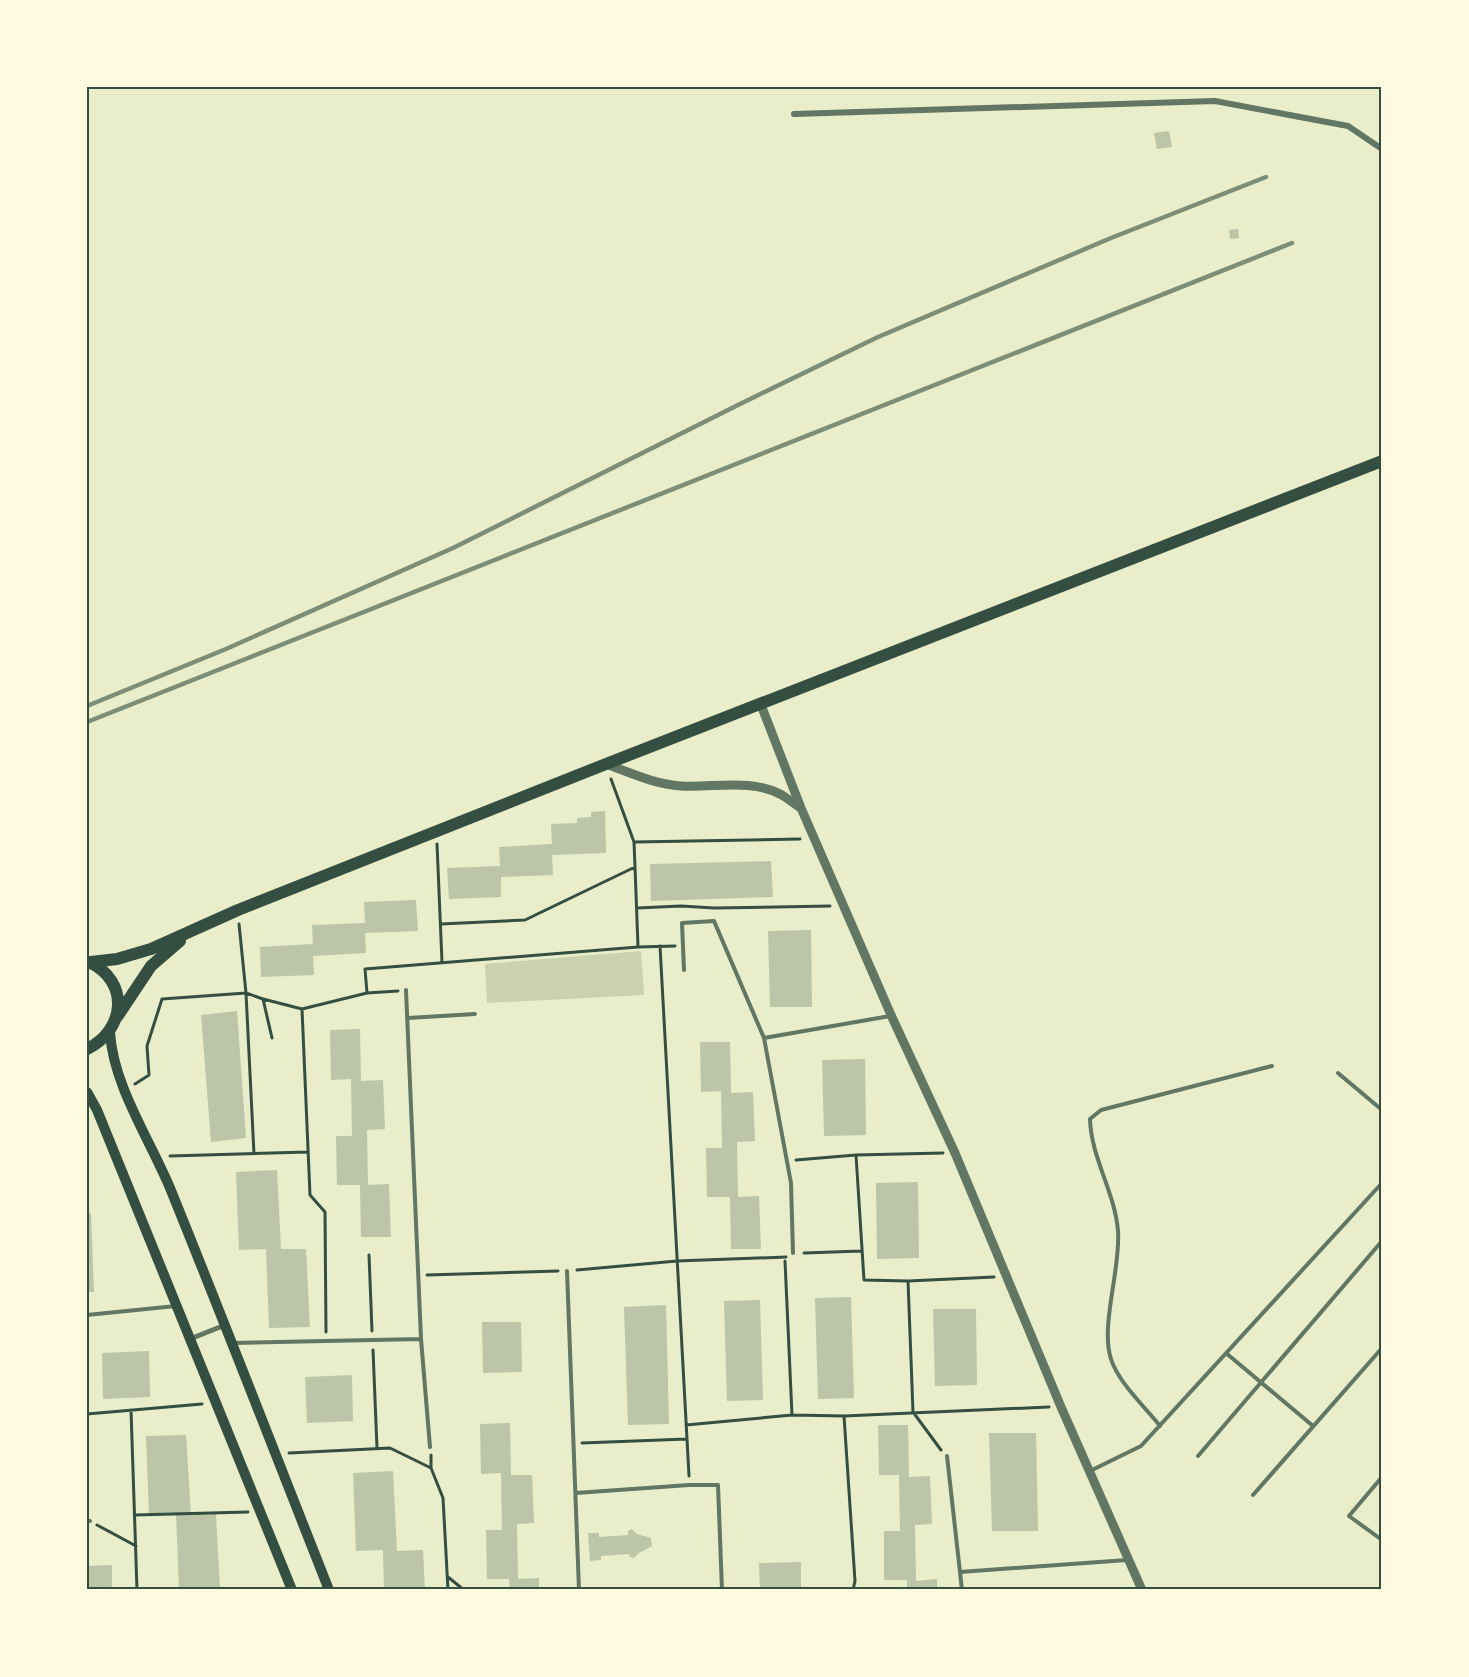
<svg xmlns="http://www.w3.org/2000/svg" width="1469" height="1677" viewBox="0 0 1469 1677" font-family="'Source Sans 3',sans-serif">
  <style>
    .green { fill: #cad2ad }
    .building { fill: #bcc5a7 }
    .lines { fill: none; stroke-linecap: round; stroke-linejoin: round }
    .path { stroke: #344e41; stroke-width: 3 }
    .service { stroke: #617663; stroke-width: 4 }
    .pedestrian { stroke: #617663; stroke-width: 5 }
    .minor { stroke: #617663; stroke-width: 6 }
    .tertiary { stroke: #617663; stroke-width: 9 }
    .secondary { stroke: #344e41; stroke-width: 10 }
    .trunk { stroke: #344e41; stroke-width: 12 }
    .rail { stroke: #7c8e77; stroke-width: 4.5 }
    .neatline { fill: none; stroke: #344e41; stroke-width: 2 }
  </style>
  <rect width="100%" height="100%" fill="#e9edc9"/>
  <!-- green -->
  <path class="green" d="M 641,951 L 644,995 L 487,1003 L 485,964 Z"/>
  <!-- building -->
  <path class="building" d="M 1169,131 L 1172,147 L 1157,149 L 1154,133 Z
    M 1238,229 L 1239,238 L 1230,239 L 1229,230 Z
    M 605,811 L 606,853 L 552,855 L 553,875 L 501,877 L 501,897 L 449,899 L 447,868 L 500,866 L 499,847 L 552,844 L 551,824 L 577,823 L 577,818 L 591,817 L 591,812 Z
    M 771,861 L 773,897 L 651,901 L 650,864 Z
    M 416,900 L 418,931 L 365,933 L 366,953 L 313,956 L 314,975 L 261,977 L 260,947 L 313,944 L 312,925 L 365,923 L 364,902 Z
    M 811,930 L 812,1007 L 770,1007 L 768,931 Z
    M 237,1011 L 246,1138 L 211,1142 L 201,1015 Z
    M 360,1029 L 361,1081 L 383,1080 L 385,1129 L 367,1130 L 368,1185 L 389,1184 L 391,1237 L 361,1237 L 360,1185 L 337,1185 L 336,1136 L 352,1136 L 351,1079 L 331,1080 L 330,1030 Z
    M 700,1042 L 730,1042 L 731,1093 L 753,1092 L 755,1141 L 737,1142 L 738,1197 L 759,1196 L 761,1249 L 731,1249 L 730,1197 L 707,1197 L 706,1148 L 722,1148 L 721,1091 L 701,1092 Z
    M 865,1059 L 866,1135 L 824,1136 L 822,1060 Z
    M 277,1170 L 281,1249 L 306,1249 L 310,1327 L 269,1328 L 266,1249 L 239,1250 L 236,1172 Z
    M 918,1182 L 919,1258 L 877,1259 L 876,1183 Z
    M 87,1213 L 91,1213 L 94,1292 L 87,1292 Z
    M 851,1297 L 854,1398 L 818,1399 L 815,1298 Z
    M 760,1300 L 763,1400 L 727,1401 L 724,1301 Z
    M 666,1305 L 669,1424 L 628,1425 L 624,1307 Z
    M 933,1309 L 976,1309 L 977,1385 L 935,1386 Z
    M 482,1322 L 521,1322 L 522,1372 L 483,1373 Z
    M 149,1351 L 150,1397 L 103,1399 L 102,1353 Z
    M 352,1375 L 353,1421 L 307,1423 L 305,1377 Z
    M 510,1423 L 511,1475 L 532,1475 L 534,1523 L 517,1524 L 518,1579 L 539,1578 L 539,1590 L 510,1590 L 509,1579 L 487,1579 L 486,1530 L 502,1530 L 501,1473 L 481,1474 L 480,1424 Z
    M 878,1425 L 908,1425 L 909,1477 L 930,1476 L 932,1524 L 915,1525 L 916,1581 L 937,1579 L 937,1590 L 907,1590 L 907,1580 L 884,1580 L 884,1531 L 900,1531 L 899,1475 L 879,1475 Z
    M 989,1433 L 1036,1433 L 1038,1531 L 992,1531 Z
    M 186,1435 L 191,1514 L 216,1514 L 220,1590 L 179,1590 L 176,1514 L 149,1515 L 146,1436 Z
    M 393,1471 L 397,1551 L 423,1550 L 425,1590 L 384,1590 L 383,1550 L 356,1551 L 353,1473 Z
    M 632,1529 L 637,1534 L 651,1538 L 652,1546 L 639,1553 L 634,1558 L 630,1557 L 629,1554 L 601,1556 L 601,1560 L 590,1561 L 588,1533 L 599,1533 L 599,1537 L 628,1535 L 628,1531 Z
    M 801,1562 L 801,1590 L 760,1590 L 759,1563 Z
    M 112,1565 L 112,1590 L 87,1590 L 87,1566 Z"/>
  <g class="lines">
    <!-- path -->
    <path class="path" d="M 634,842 L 800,839
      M 437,844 L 442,962
      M 637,908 L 681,906 L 714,908 L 830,906
      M 239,924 L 246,993 L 263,999
      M 441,924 L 525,920 L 635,867 L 634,842 L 611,779
      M 638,947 L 675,946
      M 367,993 L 365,969 L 638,947 L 635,867
      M 302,1009 L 310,1195 L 325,1212 L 326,1332
      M 272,1038 L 263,999 L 302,1009 L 367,993 L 398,991
      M 135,1084 L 149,1075 L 147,1046 L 162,999 L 246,993 L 254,1154
      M 856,1155 L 864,1280 L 908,1281 L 994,1277
      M 170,1156 L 307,1152
      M 796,1160 L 856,1155 L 943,1153
      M 804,1253 L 861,1251
      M 369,1255 L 372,1331
      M 785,1261 L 792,1415
      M 577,1270 L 677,1261 L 786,1257
      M 427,1275 L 558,1271
      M 908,1281 L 913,1412 L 941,1450
      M 373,1350 L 377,1448
      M 131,1410 L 137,1590
      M 87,1414 L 202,1404
      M 844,1416 L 855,1581 L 853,1590
      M 686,1425 L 792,1415 L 844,1416 L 1049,1407
      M 687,1439 L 689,1476
      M 582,1443 L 687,1439 L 660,946
      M 289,1453 L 390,1448 L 431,1468 L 443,1498 L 448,1590
      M 431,1455 L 431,1468
      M 135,1515 L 248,1512
      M 97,1525 L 136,1546
      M 448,1577 L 464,1590"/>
    <!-- service -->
    <path class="service" d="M 684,970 L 682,923 L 714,921 L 764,1038 L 890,1016
      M 406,990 L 421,1339 L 430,1447
      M 408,1018 L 475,1014
      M 764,1038 L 791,1183 L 793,1253
      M 1338,1073 L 1382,1110
      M 567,1271 L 579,1590
      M 87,1315 L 176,1306
      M 233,1343 L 421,1339
      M 1226,1353 L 1313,1426
      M 1160,1426 C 1145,1407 1118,1382 1111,1359 C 1100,1326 1121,1268 1118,1231 C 1115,1192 1091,1158 1090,1119 L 1101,1110 L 1272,1066
      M 947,1456 L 962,1590
      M 1198,1456 L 1382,1241
      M 1090,1471 L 1141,1446 L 1382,1183
      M 1382,1477 L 1349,1516 L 1382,1540
      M 576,1493 L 689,1485 L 718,1485 L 722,1590
      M 1253,1495 L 1382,1348
      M 87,1521 L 90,1521
      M 960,1572 L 1127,1560"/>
    <!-- pedestrian -->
    <path class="pedestrian" d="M 190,1339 L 225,1325"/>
    <!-- minor -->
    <path class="minor" d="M 794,114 L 1215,101 L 1348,126 L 1382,149"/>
    <!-- tertiary -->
    <path class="tertiary" d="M 761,705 L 801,808 L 891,1015 L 955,1153 L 1061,1407 L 1142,1590
      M 606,764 C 631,773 654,784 681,786 C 714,788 751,778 782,795 C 788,799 795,804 801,808"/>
    <!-- secondary -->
    <path class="secondary" d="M 110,1032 C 113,1085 149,1138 170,1188 C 224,1321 276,1456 329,1590
      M 87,1092 L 97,1110 L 292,1590"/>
    <!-- trunk -->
    <path class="trunk" d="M 91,962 L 117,959 L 151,949 L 238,910 L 606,764 L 1382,461
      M 117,1017 L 151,966 L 180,941
      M 87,1049 C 126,1030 130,981 89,962"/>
    <!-- rail -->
    <path class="rail" d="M 87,706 L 226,649 L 453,548 L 738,405 L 878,337 L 1111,238 L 1266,177
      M 87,722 L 1292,243"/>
  </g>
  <!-- border -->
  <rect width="1469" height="1677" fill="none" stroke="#fefae0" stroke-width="177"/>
  <rect x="88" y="88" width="1292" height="1500" class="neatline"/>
</svg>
